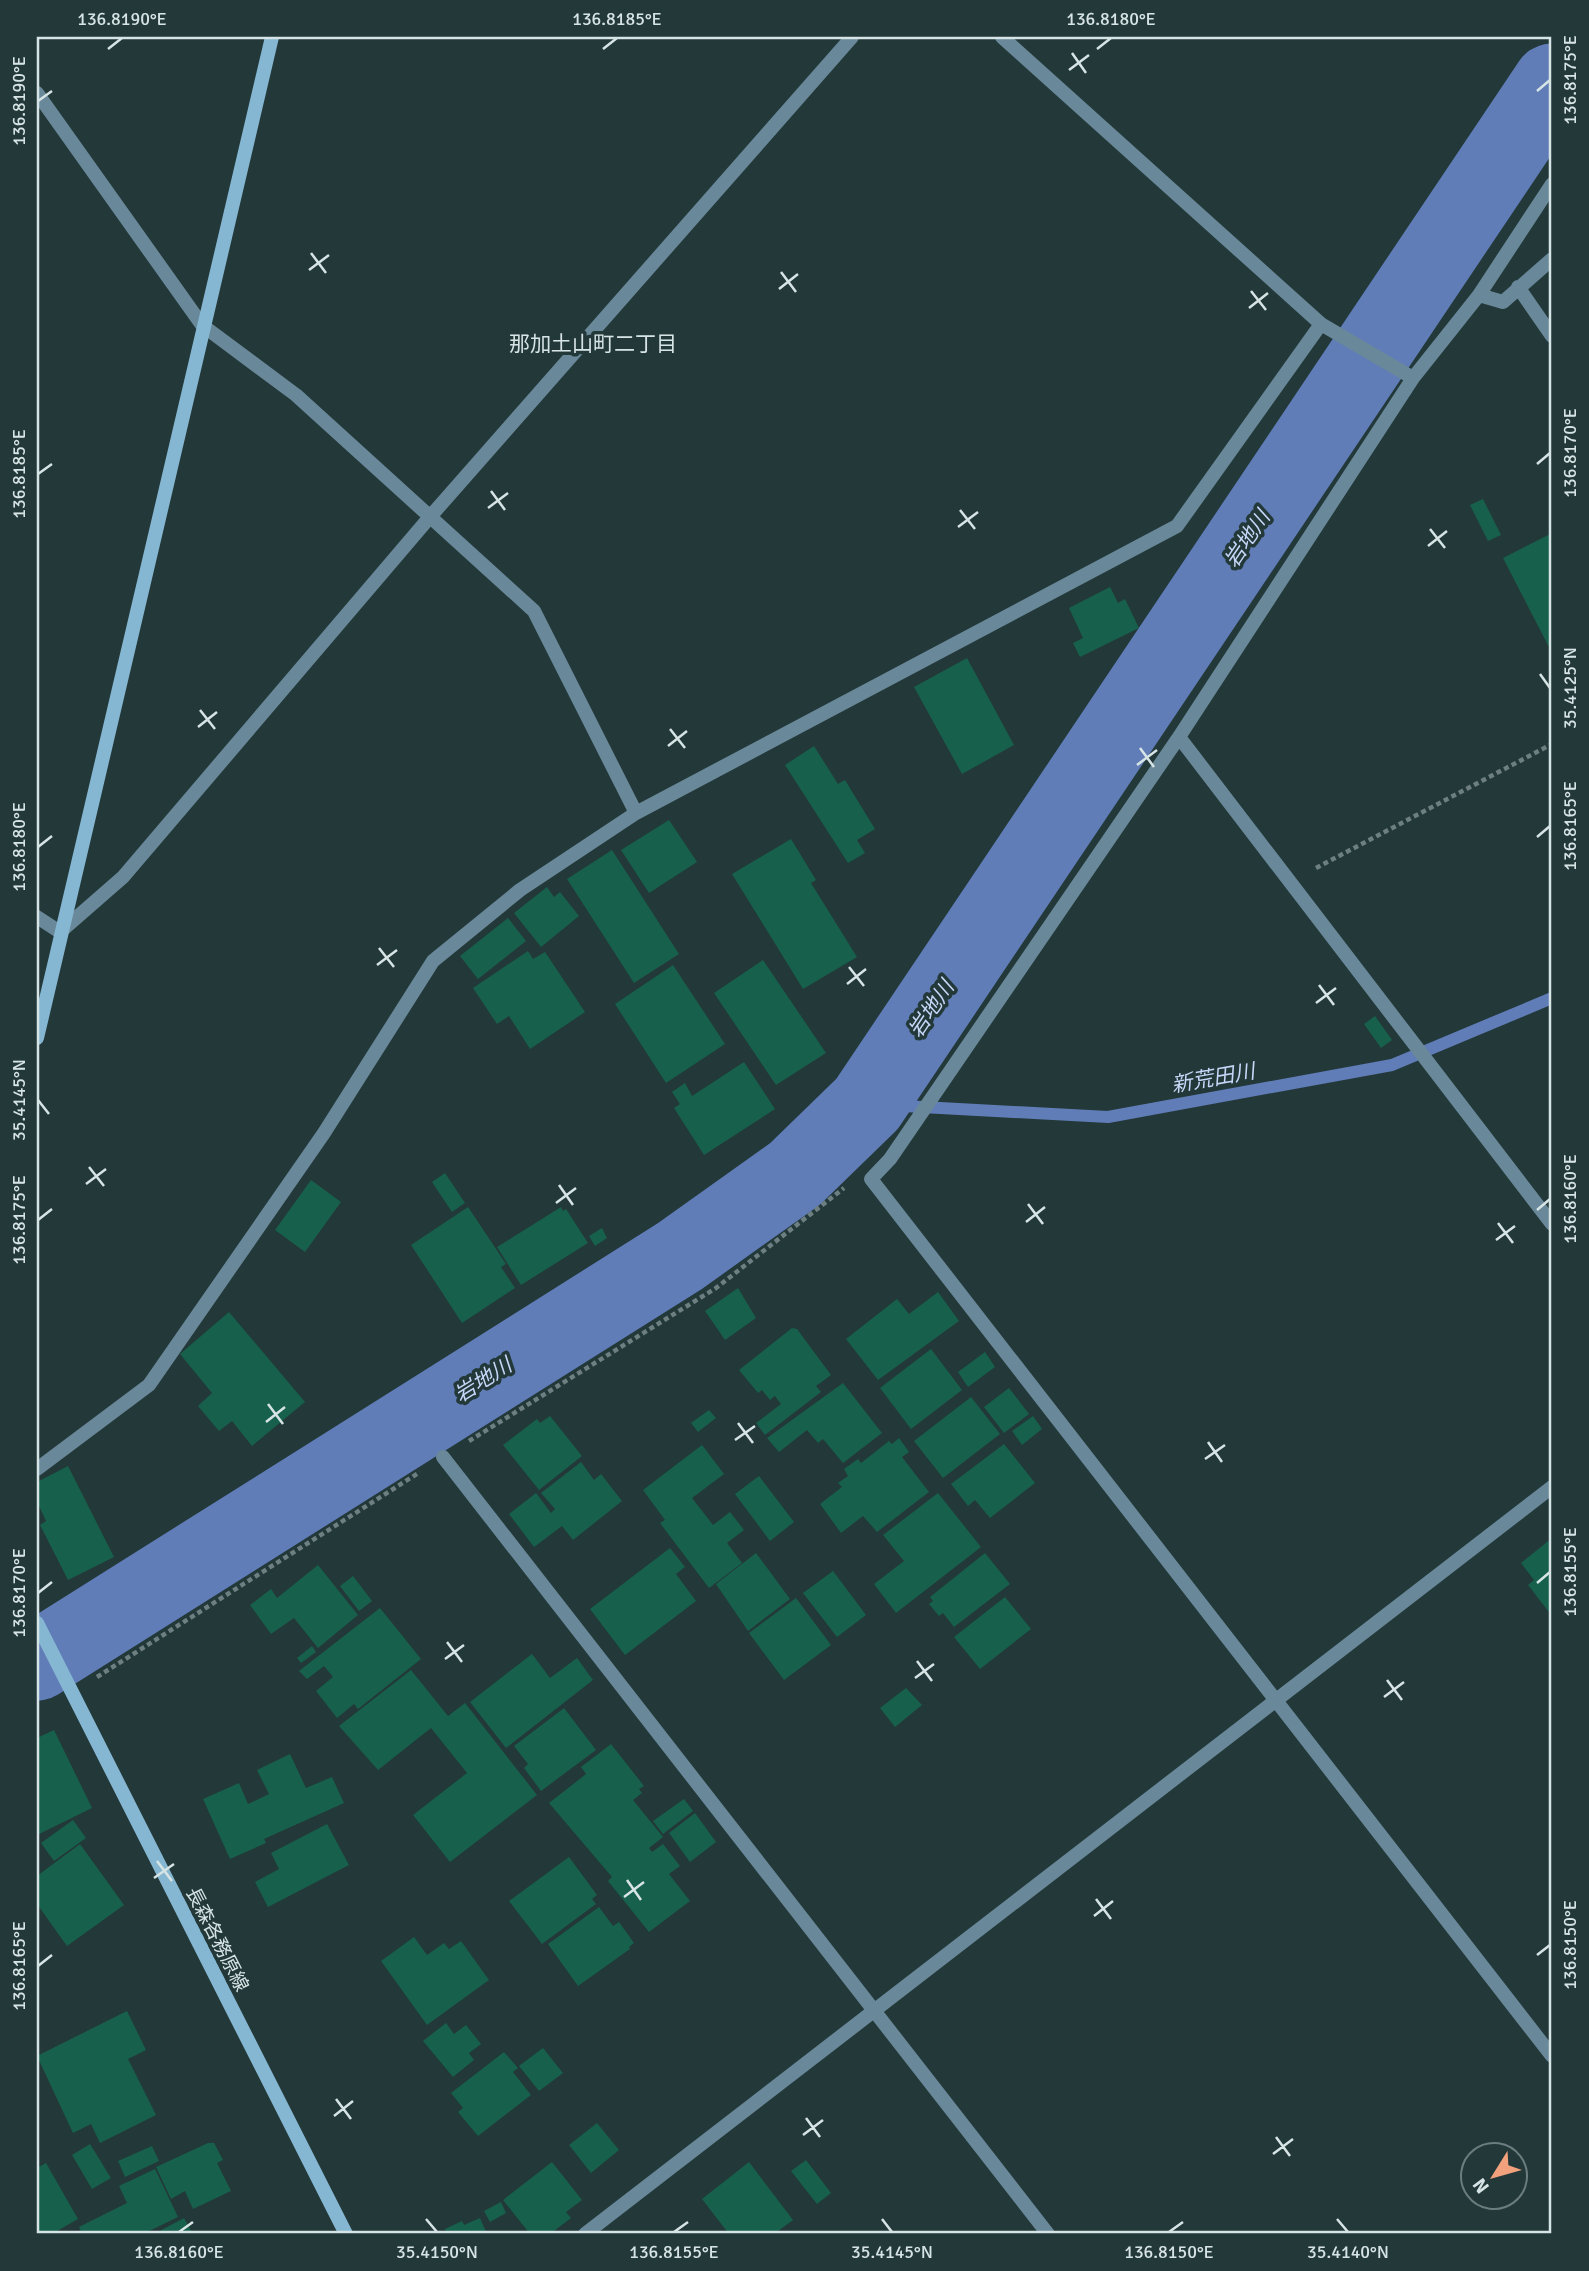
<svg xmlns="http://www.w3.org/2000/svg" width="1589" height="2271" viewBox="0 0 1589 2271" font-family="Signika,'Noto Sans JP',sans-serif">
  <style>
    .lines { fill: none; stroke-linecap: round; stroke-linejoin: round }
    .stream { stroke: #607db7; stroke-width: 12 }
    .river { stroke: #607db7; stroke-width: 79 }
    .building { fill: #17604c }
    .path { stroke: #6d7f80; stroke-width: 4.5; stroke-dasharray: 5 3.5; stroke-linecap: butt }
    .street { stroke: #698899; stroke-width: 14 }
    .secondary { stroke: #86b7d2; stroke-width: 14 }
    .ticks { fill: none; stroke: #d7e4e5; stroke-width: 2.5 }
    .labels { text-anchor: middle; stroke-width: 7; stroke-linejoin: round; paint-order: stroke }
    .street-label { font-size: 19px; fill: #d7e4e5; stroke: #233839 }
    .neighbourhood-label { font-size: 21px; fill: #d7e4e5; stroke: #233839 }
    .water-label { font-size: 21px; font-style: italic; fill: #c6d7f8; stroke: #233839 }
    .neatline { fill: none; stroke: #d7e4e5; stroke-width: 2.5 }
    .ticks-label { font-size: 18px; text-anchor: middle; fill: #d7e4e5 }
  </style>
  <rect width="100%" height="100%" fill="#233839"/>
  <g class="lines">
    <!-- stream -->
    <path class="stream" d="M 867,1104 L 1108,1117 L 1392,1065 L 1552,998"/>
    <!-- river -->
    <path class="river" d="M 37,1661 L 680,1256 L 795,1174 L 867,1104 L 1552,83"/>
  </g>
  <!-- building -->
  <path class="building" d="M 1483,499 L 1501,535 L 1488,541 L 1470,505 Z
    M 1552,533 L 1552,653 L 1503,558 Z
    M 1110,587 L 1118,603 L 1125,599 L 1139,628 L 1080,657 L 1073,643 L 1083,638 L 1069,608 Z
    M 967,658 L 1014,745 L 962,774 L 914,687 Z
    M 814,746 L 838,784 L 845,780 L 875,829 L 857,840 L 865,853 L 848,863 L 785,765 Z
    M 669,820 L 697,862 L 649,893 L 621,850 Z
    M 791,839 L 816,880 L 811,883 L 857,957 L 803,989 L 732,874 Z
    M 612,850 L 679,954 L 634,983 L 567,879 Z
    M 547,887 L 554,897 L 560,892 L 579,916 L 541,947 L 514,913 Z
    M 508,918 L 526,941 L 478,979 L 460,956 Z
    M 528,951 L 533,959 L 545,952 L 585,1012 L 530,1049 L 509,1016 L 497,1024 L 473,988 Z
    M 763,960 L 826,1053 L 776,1085 L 714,993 Z
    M 673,965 L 725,1044 L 666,1083 L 615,1004 Z
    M 1375,1016 L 1392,1040 L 1381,1048 L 1364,1024 Z
    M 744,1062 L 775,1109 L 704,1155 L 674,1108 L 680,1104 L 672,1092 L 685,1083 L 692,1096 Z
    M 445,1173 L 465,1203 L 452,1212 L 432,1182 Z
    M 311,1180 L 341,1202 L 305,1252 L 275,1230 Z
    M 468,1207 L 506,1264 L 501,1267 L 515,1288 L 462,1323 L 411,1245 Z
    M 561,1207 L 563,1211 L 566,1209 L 588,1243 L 521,1285 L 497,1247 Z
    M 602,1228 L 607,1238 L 595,1246 L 589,1236 Z
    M 738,1288 L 756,1318 L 725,1340 L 705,1311 Z
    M 938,1292 L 959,1321 L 878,1380 L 846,1339 L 897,1299 L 909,1314 Z
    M 229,1312 L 305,1402 L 252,1446 L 232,1421 L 219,1431 L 198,1406 L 212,1393 L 180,1354 Z
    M 792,1328 L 797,1329 L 831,1375 L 816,1386 L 821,1392 L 765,1435 L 756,1423 L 781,1404 L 775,1396 L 770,1400 L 762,1390 L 758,1393 L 739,1370 Z
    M 931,1349 L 962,1390 L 911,1429 L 880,1388 Z
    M 985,1352 L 995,1367 L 968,1387 L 958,1372 Z
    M 843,1383 L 882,1433 L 843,1463 L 823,1439 L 818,1443 L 807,1430 L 779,1452 L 767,1438 Z
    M 1009,1388 L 1029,1414 L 1004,1433 L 984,1407 Z
    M 971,1397 L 1000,1434 L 943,1478 L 914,1441 Z
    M 709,1410 L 716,1418 L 698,1432 L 691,1423 Z
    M 550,1416 L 582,1456 L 539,1490 L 503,1445 L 537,1419 L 540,1423 Z
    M 1033,1416 L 1042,1429 L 1022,1445 L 1012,1431 Z
    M 899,1438 L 909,1452 L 902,1457 L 929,1492 L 877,1532 L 863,1516 L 841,1533 L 820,1504 L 842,1487 L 838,1483 L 848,1476 L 844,1469 L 858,1459 L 861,1463 L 889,1441 L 892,1444 Z
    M 1004,1444 L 1035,1483 L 990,1518 L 975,1500 L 968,1506 L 951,1484 Z
    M 702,1445 L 724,1474 L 692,1498 L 713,1525 L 730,1512 L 744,1530 L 727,1543 L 742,1563 L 709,1588 L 660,1523 L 665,1520 L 643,1490 Z
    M 581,1462 L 594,1480 L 601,1474 L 622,1501 L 573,1540 L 562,1526 L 534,1547 L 509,1514 L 536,1493 L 551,1513 L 555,1509 L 541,1493 Z
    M 68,1466 L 114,1557 L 68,1580 L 40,1525 L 46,1521 L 37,1502 L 37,1482 Z
    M 759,1476 L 794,1522 L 770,1541 L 735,1494 Z
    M 938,1493 L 981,1547 L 896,1613 L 874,1584 L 904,1561 L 883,1535 Z
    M 1552,1538 L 1552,1616 L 1528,1585 L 1534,1580 L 1521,1563 Z
    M 670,1548 L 685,1567 L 676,1574 L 696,1601 L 625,1655 L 590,1609 Z
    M 756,1553 L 790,1599 L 748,1631 L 716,1584 Z
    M 985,1553 L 1010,1584 L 954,1627 L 943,1613 L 939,1616 L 929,1604 L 933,1601 L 930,1597 Z
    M 318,1565 L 358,1615 L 318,1648 L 294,1618 L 271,1634 L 250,1605 L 271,1589 L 277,1598 Z
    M 833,1571 L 866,1615 L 837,1637 L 803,1593 Z
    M 353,1576 L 372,1601 L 359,1611 L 340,1586 Z
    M 1005,1597 L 1031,1629 L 980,1669 L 954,1637 Z
    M 796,1598 L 831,1645 L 784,1680 L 749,1633 Z
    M 380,1608 L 421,1659 L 358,1709 L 354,1704 L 337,1718 L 316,1691 L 333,1677 L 324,1666 L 307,1679 L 299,1671 Z
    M 312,1646 L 316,1652 L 301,1663 L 297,1658 Z
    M 532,1654 L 550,1678 L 577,1658 L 593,1680 L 506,1748 L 470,1702 Z
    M 411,1670 L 448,1716 L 465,1703 L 537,1795 L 450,1862 L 413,1815 L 467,1773 L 431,1728 L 378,1770 L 339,1726 Z
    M 906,1688 L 922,1705 L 895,1727 L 880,1708 Z
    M 564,1708 L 596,1750 L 541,1791 L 524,1768 L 528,1764 L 514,1746 Z
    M 54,1730 L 92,1808 L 37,1835 L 37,1738 Z
    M 611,1744 L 644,1786 L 639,1789 L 642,1793 L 633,1800 L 663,1837 L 649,1848 L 652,1852 L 663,1844 L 680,1866 L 669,1874 L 690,1901 L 649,1932 L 608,1881 L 612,1877 L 549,1803 L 586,1774 L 581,1767 Z
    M 290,1754 L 306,1788 L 332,1777 L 344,1803 L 264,1839 L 266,1843 L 230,1859 L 203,1799 L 239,1783 L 248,1804 L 269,1794 L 257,1770 Z
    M 684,1799 L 693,1811 L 663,1834 L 653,1821 Z
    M 695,1813 L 716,1842 L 690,1862 L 669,1833 Z
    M 73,1820 L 86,1838 L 54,1861 L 41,1843 Z
    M 327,1824 L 349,1865 L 268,1907 L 255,1882 L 279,1869 L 271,1853 Z
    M 80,1844 L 124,1905 L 67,1946 L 37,1904 L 37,1876 Z
    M 569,1857 L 597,1895 L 592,1899 L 596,1904 L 542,1944 L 509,1901 Z
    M 599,1907 L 613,1926 L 619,1922 L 634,1943 L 629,1947 L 630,1949 L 578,1986 L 548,1944 Z
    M 414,1937 L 427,1955 L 444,1943 L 449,1949 L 461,1941 L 489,1980 L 427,2025 L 381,1961 Z
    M 127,2011 L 146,2050 L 128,2059 L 156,2115 L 100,2143 L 91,2124 L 73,2133 L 37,2056 Z
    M 446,2023 L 454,2034 L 466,2025 L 481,2044 L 469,2053 L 474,2060 L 453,2077 L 423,2041 Z
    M 543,2048 L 563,2073 L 539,2091 L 519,2066 Z
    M 504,2052 L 518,2068 L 513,2072 L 531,2095 L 478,2136 L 458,2112 L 463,2108 L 451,2093 Z
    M 597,2123 L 619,2150 L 591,2173 L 569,2145 Z
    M 208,2143 L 214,2143 L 223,2160 L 217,2163 L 231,2191 L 193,2209 L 185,2191 L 171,2199 L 156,2167 Z
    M 90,2144 L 111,2178 L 92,2189 L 72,2155 Z
    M 152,2146 L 159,2161 L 125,2177 L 118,2161 Z
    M 806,2160 L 831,2193 L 817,2204 L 791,2171 Z
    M 552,2162 L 582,2200 L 566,2212 L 571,2218 L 550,2234 L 530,2234 L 503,2200 Z
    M 749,2162 L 793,2220 L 774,2234 L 729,2234 L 702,2199 Z
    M 46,2163 L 78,2219 L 52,2234 L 37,2234 L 37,2168 Z
    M 155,2169 L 178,2217 L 143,2234 L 82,2234 L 79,2227 L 127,2203 L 119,2186 Z
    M 501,2202 L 506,2213 L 490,2222 L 484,2211 Z
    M 184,2218 L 193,2234 L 154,2234 Z
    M 480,2218 L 487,2234 L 441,2234 L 446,2232 L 445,2229 L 462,2221 L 464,2225 Z"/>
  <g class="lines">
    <!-- path -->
    <path class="path" d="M 1316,868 L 1552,744
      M 469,1441 L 716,1288 L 844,1188
      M 97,1677 L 420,1472"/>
    <!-- street -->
    <path class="street" d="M 1002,37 L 1321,324 L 1413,378
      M 37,93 L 202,325 L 296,395 L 534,611 L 636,813
      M 1552,184 L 1479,295 L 1413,378 L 1179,737 L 890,1159 L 871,1179 L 1552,2056
      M 1518,287 L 1552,336
      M 1479,295 L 1503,302 L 1552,259
      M 1179,737 L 1552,1224
      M 37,917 L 60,932 L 123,877 L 429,518 L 852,37
      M 443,1457 L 1048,2234
      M 37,1469 L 149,1385 L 324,1133 L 433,961 L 520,890 L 636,813 L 1177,526 L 1321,324
      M 585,2234 L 1552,1487"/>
    <!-- secondary -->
    <path class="secondary" d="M 37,1038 L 272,37
      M 37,1623 L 346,2234"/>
  </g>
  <!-- ticks -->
  <path class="ticks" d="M 108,49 L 122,38M 603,49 L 617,38M 1097,49 L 1111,38M 1072,53 L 1086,73M 1069,70 L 1089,55M 1537,91 L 1550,80M 38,101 L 52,91M 311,253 L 326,273M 309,270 L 329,255M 781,272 L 796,292M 779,289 L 798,274M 1251,291 L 1266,310M 1249,308 L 1268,293M 1537,464 L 1550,453M 38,474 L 52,464M 491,491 L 505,510M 488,508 L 508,493M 960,510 L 975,529M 958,527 L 978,512M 1430,529 L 1445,548M 1428,546 L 1447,531M 1540,674 L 1550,688M 200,710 L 215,729M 198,727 L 217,712M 670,729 L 685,748M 668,746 L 687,731M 1140,748 L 1154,767M 1137,765 L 1157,750M 1537,837 L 1550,826M 38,847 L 52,836M 379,948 L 394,967M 377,965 L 397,950M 849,967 L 864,986M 847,984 L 866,969M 1319,985 L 1334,1005M 1316,1003 L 1336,988M 38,1100 L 49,1114M 89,1167 L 104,1186M 86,1184 L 106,1169M 559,1185 L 573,1205M 556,1203 L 576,1188M 1028,1204 L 1043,1224M 1537,1210 L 1550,1199M 38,1220 L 52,1209M 1026,1222 L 1045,1207M 1498,1223 L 1513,1243M 1496,1240 L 1515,1226M 268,1404 L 283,1424M 266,1422 L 285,1407M 738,1423 L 753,1443M 735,1440 L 755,1426M 1208,1442 L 1222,1462M 1205,1459 L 1225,1445M 1537,1583 L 1550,1572M 38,1593 L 52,1582M 447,1642 L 462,1662M 445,1659 L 464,1645M 917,1661 L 932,1681M 915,1678 L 934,1664M 1387,1680 L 1402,1700M 1384,1697 L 1404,1682M 157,1861 L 172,1881M 154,1878 L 174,1864M 627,1880 L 641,1900M 624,1897 L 644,1882M 1096,1899 L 1111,1919M 1094,1916 L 1113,1901M 1537,1955 L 1550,1945M 38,1966 L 52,1955M 336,2099 L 351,2119M 334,2116 L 353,2101M 806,2118 L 820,2137M 803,2135 L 823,2120M 1276,2137 L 1290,2156M 1273,2154 L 1293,2139M 426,2219 L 437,2232M 882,2219 L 892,2232M 1337,2219 L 1348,2232M 179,2232 L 193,2222M 674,2232 L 688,2222M 1169,2232 L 1183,2222"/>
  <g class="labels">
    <!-- street labels -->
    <g class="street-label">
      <text transform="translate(218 1939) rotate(63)" y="7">長森各務原線</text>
    </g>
    <!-- neighbourhood labels -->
    <g class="neighbourhood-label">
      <text x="593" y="351">那加土山町二丁目</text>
    </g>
    <!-- water labels -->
    <g class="water-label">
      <text transform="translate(1247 539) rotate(-56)" y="7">岩地川</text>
      <text transform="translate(931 1009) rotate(-56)" y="7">岩地川</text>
      <text transform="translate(1213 1078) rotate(-10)" y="7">新荒田川</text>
      <text transform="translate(483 1380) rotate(-32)" y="7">岩地川</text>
    </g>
  </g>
  <!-- border -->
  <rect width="1589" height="2271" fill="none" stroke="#233839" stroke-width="77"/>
  <!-- north arrow -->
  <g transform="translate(1494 2176) rotate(233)"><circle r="33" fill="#233839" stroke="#6b7d7e" stroke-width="2"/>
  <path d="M0-5L12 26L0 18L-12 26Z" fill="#f1a17c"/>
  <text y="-10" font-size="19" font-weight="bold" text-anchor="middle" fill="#d7e4e5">N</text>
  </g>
  <rect x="38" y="38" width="1512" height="2194" class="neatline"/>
  <g class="ticks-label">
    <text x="122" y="25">136.8190°E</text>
    <text x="617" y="25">136.8185°E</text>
    <text x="1111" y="25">136.8180°E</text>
    <text transform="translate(1570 80) rotate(-90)" y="6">136.8175°E</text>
    <text transform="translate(19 101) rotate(-90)" y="6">136.8190°E</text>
    <text transform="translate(1570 453) rotate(-90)" y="6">136.8170°E</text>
    <text transform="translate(19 474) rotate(-90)" y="6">136.8185°E</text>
    <text transform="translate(1570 688) rotate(-90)" y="6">35.4125°N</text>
    <text transform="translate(1570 826) rotate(-90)" y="6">136.8165°E</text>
    <text transform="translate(19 847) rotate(-90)" y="6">136.8180°E</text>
    <text transform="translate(19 1100) rotate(-90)" y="6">35.4145°N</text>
    <text transform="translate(1570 1199) rotate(-90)" y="6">136.8160°E</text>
    <text transform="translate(19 1220) rotate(-90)" y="6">136.8175°E</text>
    <text transform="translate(1570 1572) rotate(-90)" y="6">136.8155°E</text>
    <text transform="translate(19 1593) rotate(-90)" y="6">136.8170°E</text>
    <text transform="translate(1570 1945) rotate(-90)" y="6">136.8150°E</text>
    <text transform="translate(19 1966) rotate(-90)" y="6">136.8165°E</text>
    <text x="179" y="2258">136.8160°E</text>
    <text x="437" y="2258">35.4150°N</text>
    <text x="674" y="2258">136.8155°E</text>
    <text x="892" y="2258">35.4145°N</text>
    <text x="1169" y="2258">136.8150°E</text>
    <text x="1348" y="2258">35.4140°N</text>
  </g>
</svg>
